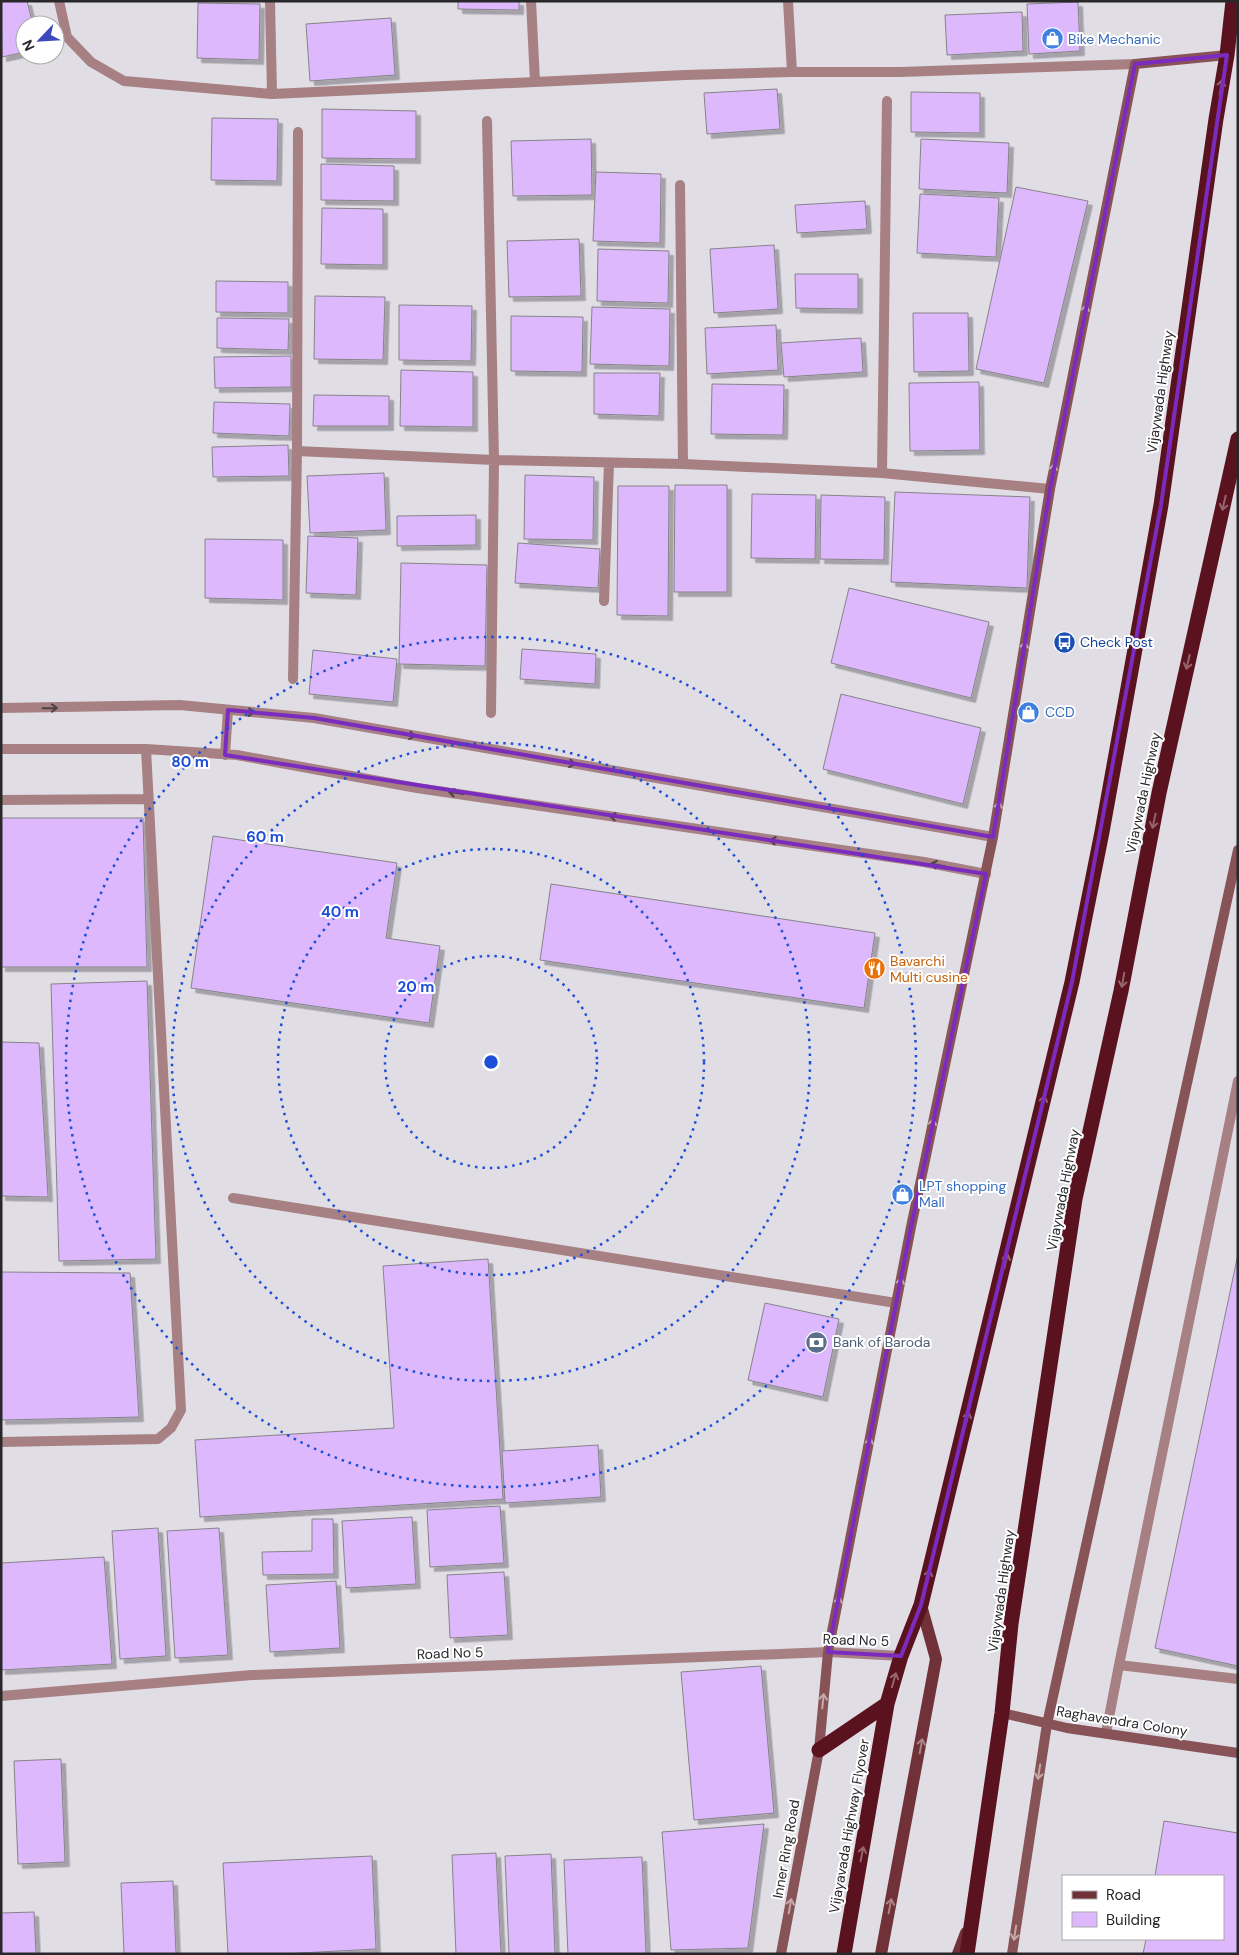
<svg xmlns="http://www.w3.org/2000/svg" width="1239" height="1955" viewBox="0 0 1239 1955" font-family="'DM Sans',sans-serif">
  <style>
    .building { fill: #deb8fd; stroke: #868389; filter: url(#shadow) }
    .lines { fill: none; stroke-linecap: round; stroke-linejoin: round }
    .lane { stroke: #a68082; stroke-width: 10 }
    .street { stroke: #a68082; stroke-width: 10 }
    .secondary { stroke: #875356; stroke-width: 10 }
    .primary { stroke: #703238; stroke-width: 12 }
    .highway { stroke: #5a121f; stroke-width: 15 }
    .oneway { stroke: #94656d }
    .oneway2 { stroke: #c3a9aa }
    .oneway3 { stroke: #4e4244 }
    .oneway4 { stroke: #a98488 }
    .marked { fill: none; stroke: #7b2cbf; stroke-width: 4; stroke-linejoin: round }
    .ring { fill: none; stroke: #1d4ed8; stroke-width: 2.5; stroke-dasharray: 2.5 5 }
    .labels { text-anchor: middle; stroke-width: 4; stroke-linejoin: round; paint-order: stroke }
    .shop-label { font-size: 14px; fill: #366cbe; stroke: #fff; text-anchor: start }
    .street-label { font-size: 14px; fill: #28272a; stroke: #fff }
    .transit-label { font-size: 14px; fill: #164399; stroke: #fff; text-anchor: start }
    .food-label { font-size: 14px; fill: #c56008; stroke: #fff; text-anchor: start }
    .service-label { font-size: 14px; fill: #4e5e75; stroke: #fff; text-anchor: start }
    .centre { fill: #1d4ed8; stroke: #fff; stroke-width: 2.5 }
    .ring-label { font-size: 15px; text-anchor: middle; font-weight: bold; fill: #1d4ed8; stroke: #fff; stroke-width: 4; stroke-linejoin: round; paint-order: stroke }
  </style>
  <defs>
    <filter id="shadow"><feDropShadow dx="4.5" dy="4.5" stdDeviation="0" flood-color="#0004"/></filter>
  </defs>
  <rect width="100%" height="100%" fill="#e0dde5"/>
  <!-- building -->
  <path class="building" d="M 1,1 L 27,1 L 33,25 L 25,25 L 25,52 L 2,57 Z
    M 458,1 L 519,1 L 519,10 L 458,9 Z
    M 1078,2 L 1080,51 L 1029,54 L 1027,4 Z
    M 198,3 L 260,4 L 259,60 L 197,58 Z
    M 1022,12 L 1023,51 L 947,55 L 945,15 Z
    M 391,18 L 395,75 L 310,81 L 306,24 Z
    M 777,89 L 780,129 L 707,134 L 704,93 Z
    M 911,92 L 980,93 L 980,133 L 911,132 Z
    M 322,109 L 416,111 L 416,159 L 322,158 Z
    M 212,118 L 278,119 L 277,181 L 211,180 Z
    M 591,139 L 592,195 L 513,196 L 511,141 Z
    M 921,139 L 1009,143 L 1007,193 L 919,189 Z
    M 321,164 L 394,166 L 394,201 L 321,200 Z
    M 596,172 L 661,174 L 660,243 L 593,241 Z
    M 1016,187 L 1088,201 L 1044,383 L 976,369 Z
    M 920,194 L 999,198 L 996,257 L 917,253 Z
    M 865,201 L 867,229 L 797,233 L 795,205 Z
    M 322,208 L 383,209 L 383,265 L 321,264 Z
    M 579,239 L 581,296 L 509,297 L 507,241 Z
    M 774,245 L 778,309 L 714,313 L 710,249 Z
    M 598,249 L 669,251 L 668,303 L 597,301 Z
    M 795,274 L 858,274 L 858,309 L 796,308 Z
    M 216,281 L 288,282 L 288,313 L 216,312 Z
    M 315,296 L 385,297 L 383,360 L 314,359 Z
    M 399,305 L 472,306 L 471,361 L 399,360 Z
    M 592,307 L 670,309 L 669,366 L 590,364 Z
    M 913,313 L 968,313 L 969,371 L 914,372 Z
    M 511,316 L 583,317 L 582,372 L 511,371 Z
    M 217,318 L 289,319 L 288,350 L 217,348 Z
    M 776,325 L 778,370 L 707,374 L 705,328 Z
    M 861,338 L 863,372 L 784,377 L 781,343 Z
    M 291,356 L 291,387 L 215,388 L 214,357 Z
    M 401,370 L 473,372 L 473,427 L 400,426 Z
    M 594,373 L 660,373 L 659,416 L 594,414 Z
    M 979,382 L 980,450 L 910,451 L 909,383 Z
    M 712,384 L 784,385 L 783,435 L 711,434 Z
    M 314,395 L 389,396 L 389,426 L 313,426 Z
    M 214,402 L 290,404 L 289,436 L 213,433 Z
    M 288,445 L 289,476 L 213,477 L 212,447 Z
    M 384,473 L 386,530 L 310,533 L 307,476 Z
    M 525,475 L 594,477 L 593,540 L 524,539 Z
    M 675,485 L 727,485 L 727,592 L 674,592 Z
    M 618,486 L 669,486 L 668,616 L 617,615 Z
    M 895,492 L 1030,497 L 1027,588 L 891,582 Z
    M 752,494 L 816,495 L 815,559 L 751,558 Z
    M 821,495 L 885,497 L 884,560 L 820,559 Z
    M 476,515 L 476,545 L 397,546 L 397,516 Z
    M 308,536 L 358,538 L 356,595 L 306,593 Z
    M 205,539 L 283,540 L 283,600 L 205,598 Z
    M 518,543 L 600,549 L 598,588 L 515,583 Z
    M 401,563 L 487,565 L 485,666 L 399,664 Z
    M 849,588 L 989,622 L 971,698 L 831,663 Z
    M 522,649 L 596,654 L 595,684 L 520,679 Z
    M 313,650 L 397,659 L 393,702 L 309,694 Z
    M 841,694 L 981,728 L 963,804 L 823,769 Z
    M 1,818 L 143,818 L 147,967 L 1,967 Z
    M 213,836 L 397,863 L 386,938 L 440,946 L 429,1023 L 191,988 Z
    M 551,884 L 875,933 L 864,1008 L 540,960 Z
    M 147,981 L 156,1259 L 59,1261 L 51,984 Z
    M 1,1042 L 39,1043 L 48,1197 L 1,1196 Z
    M 1238,1254 L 1238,1666 L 1155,1648 Z
    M 488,1259 L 503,1499 L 200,1517 L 195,1440 L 394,1428 L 383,1266 Z
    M 1,1272 L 130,1273 L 139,1417 L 1,1420 Z
    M 765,1303 L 839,1319 L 823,1397 L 748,1380 Z
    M 598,1445 L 601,1497 L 505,1503 L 502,1451 Z
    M 500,1506 L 504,1563 L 430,1567 L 427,1510 Z
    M 412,1517 L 416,1584 L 346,1588 L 342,1521 Z
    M 312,1519 L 333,1519 L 334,1574 L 263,1575 L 262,1552 L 312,1551 Z
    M 158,1528 L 166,1656 L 120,1659 L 112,1531 Z
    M 219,1528 L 228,1655 L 175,1658 L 167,1531 Z
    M 104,1557 L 112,1664 L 1,1670 L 1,1563 Z
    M 504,1572 L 508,1635 L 450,1638 L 447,1575 Z
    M 336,1581 L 340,1648 L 270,1652 L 266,1585 Z
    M 761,1666 L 774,1813 L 694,1820 L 681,1672 Z
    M 61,1759 L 65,1862 L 18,1864 L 14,1761 Z
    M 1164,1821 L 1238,1833 L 1238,1954 L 1143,1954 L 1146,1939 L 1223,1939 L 1223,1876 L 1155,1876 Z
    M 764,1824 L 748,1948 L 671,1950 L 662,1832 Z
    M 496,1853 L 501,1954 L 456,1954 L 452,1855 Z
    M 551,1854 L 555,1954 L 509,1954 L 505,1856 Z
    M 372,1856 L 376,1949 L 281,1954 L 228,1954 L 223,1863 Z
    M 642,1857 L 646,1954 L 568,1954 L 564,1860 Z
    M 173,1881 L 176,1954 L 124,1954 L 121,1883 Z
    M 34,1912 L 36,1954 L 1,1954 L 1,1913 Z"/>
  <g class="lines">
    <!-- lane -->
    <path class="lane" d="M 1238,1081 L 1119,1665 L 1238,1679
      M 233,1198 L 896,1303
      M 1106,1733 L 1119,1665"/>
    <!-- street -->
    <path class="street" d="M 59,1 L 67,37 L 91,62 L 124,81 L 272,94 L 685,75 L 792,72 L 900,72 L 1135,64
      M 270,1 L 272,94
      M 531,1 L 535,82
      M 788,1 L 792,72
      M 487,121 L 494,460 L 491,713
      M 298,132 L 297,451 L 494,460 L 683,464 L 882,473 L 1050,489
      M 680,185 L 683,464
      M 882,473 L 887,101
      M 604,601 L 609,463
      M 293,679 L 297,451
      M 1,708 L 180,705 L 314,718 L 993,837
      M 1,749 L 146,749 L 237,755 L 417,788 L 924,862 L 986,874
      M 225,755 L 228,710
      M 1,800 L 148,799
      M 1,1442 L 158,1439 L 171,1428 L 181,1410 L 146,749
      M 1,1696 L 252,1675 L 828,1652 L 901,1656"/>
    <!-- secondary -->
    <path class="secondary" d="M 1002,1713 L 1067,1728 L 1238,1753
      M 781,1954 L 819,1750 L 828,1652 L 911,1227 L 993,837 L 1050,489 L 1135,64 L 1227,55
      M 1012,1954 L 1047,1724 L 1238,850"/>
    <!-- primary -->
    <path class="primary" d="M 881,1954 L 936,1659 L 921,1605
      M 958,1954 L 966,1933"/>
    <!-- highway -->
    <path class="highway" d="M 819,1750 L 887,1704
      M 844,1954 L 887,1704 L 901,1656 L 921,1605 L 1072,982 L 1102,832 L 1161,505 L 1216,119 L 1227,55 L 1233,1
      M 967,1954 L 1002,1713 L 1011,1624 L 1075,1199 L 1121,991 L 1159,793 L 1238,439"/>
  </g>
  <!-- one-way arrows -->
  <defs><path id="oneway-shaft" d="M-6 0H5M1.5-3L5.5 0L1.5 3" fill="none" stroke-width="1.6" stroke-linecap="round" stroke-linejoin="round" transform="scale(1.25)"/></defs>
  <g class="oneway">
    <use href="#oneway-shaft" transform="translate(1221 87) rotate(-80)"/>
    <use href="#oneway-shaft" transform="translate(1224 503) rotate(103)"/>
    <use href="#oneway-shaft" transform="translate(1188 662) rotate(103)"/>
    <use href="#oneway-shaft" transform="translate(1154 821) rotate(102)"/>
    <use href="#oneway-shaft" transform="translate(1123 980) rotate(100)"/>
    <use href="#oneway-shaft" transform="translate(1043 1103) rotate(-77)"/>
    <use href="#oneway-shaft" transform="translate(1006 1261) rotate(-77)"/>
    <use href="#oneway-shaft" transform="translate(967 1419) rotate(-76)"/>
    <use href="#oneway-shaft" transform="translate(928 1577) rotate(-76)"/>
    <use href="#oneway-shaft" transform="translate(894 1680) rotate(-74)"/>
    <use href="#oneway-shaft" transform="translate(862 1854) rotate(-79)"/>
  </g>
  <g class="oneway2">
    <use href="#oneway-shaft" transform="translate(1085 312) rotate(-79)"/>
    <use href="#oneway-shaft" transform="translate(1053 471) rotate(-79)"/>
    <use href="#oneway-shaft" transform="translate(1024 649) rotate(-81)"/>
    <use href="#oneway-shaft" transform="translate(998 809) rotate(-80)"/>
    <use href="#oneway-shaft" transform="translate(932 1126) rotate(-78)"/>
    <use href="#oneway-shaft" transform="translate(900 1285) rotate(-79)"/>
    <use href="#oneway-shaft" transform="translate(869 1445) rotate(-79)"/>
    <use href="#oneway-shaft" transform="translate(838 1604) rotate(-79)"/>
    <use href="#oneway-shaft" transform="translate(823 1701) rotate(-84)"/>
    <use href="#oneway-shaft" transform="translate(1039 1772) rotate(99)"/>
    <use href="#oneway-shaft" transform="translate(790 1906) rotate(-80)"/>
    <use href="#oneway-shaft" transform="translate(1015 1933) rotate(99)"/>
  </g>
  <g class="oneway3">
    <use href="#oneway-shaft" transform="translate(50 708) rotate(-1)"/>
    <use href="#oneway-shaft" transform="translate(247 712) rotate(5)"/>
    <use href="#oneway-shaft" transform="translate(408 735) rotate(10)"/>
    <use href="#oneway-shaft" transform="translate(568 763) rotate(10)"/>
    <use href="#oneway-shaft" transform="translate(456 793) rotate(-172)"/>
    <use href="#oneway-shaft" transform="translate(617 817) rotate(-172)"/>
    <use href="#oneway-shaft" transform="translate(777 841) rotate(-172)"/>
    <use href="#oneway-shaft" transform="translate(938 865) rotate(-169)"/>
  </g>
  <g class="oneway4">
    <use href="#oneway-shaft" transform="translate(921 1746) rotate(-80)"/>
    <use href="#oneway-shaft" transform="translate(890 1906) rotate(-79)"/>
  </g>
  <!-- marked area -->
  <path class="marked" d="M 1227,55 L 1161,505 L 1072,982 L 921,1605 L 901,1656 L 828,1652 L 911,1227 L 986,874 L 225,755 L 228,710 L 314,718 L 993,837 L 1050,489 L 1135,64 Z"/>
  <!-- distance rings -->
  <g class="ring">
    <circle cx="491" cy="1062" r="106"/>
    <circle cx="491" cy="1062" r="213"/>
    <circle cx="491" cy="1062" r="319"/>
    <circle cx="491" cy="1062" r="425"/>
  </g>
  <!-- icons -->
  <defs>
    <symbol id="shop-disc" viewBox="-11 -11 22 22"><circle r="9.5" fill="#3f7fe0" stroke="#fff"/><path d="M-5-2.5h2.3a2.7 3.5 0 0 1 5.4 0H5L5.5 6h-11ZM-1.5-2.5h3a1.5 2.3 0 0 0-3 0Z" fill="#fff"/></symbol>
    <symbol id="bus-disc" viewBox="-11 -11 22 22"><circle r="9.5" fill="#1a4fb4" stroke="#fff"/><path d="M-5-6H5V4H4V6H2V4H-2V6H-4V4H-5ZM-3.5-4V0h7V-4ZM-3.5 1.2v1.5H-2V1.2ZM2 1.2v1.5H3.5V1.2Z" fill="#fff"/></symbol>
    <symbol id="restaurant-disc" viewBox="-11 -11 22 22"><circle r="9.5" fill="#e8710a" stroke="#fff"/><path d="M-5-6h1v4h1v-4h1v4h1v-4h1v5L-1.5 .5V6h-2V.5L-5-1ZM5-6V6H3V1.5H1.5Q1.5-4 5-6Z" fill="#fff"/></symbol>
    <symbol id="bank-disc" viewBox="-11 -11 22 22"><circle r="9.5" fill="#5c6f8a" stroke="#fff"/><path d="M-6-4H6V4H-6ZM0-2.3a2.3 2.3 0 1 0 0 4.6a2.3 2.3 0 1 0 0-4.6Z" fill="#fff"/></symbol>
  </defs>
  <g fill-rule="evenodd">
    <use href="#shop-disc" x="1040" y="26" width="25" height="25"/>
    <use href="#bus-disc" x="1052" y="630" width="25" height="25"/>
    <use href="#shop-disc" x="1016" y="700" width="25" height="25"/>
    <use href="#restaurant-disc" x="862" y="956" width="25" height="25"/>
    <use href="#shop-disc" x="890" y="1182" width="25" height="25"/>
    <use href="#bank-disc" x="804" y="1330" width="25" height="25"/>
  </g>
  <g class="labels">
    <!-- shop labels -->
    <g class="shop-label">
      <text x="1068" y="44">Bike Mechanic</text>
      <text x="1045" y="717">CCD</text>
      <text x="919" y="1191">LPT shopping<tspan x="919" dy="16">Mall</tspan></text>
    </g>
    <!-- street labels -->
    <g class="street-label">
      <text transform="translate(1160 392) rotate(-82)" y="5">Vijaywada Highway</text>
      <text transform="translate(1143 793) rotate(-78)" y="5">Vijaywada Highway</text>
      <text transform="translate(1063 1190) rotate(-79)" y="5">Vijaywada Highway</text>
      <text transform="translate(1001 1591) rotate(-82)" y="5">Vijaywada Highway</text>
      <text transform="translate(856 1640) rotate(2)" y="5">Road No 5</text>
      <text transform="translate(450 1653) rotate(-2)" y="5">Road No 5</text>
      <text transform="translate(1122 1721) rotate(9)" y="5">Raghavendra Colony</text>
      <text transform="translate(849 1826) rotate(-80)" y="5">Vijayavada Highway Flyover</text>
      <text transform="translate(786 1849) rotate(-80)" y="5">Inner Ring Road</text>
    </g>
    <!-- transit labels -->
    <g class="transit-label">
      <text x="1080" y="647">Check Post</text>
    </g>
    <!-- food labels -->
    <g class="food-label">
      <text x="890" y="966">Bavarchi<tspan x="890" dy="16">Multi cusine</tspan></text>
    </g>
    <!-- service labels -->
    <g class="service-label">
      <text x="833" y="1347">Bank of Baroda</text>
    </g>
  </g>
  <circle cx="491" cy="1062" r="8" class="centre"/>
  <g class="ring-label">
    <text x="190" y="767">80 m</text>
    <text x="265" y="842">60 m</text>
    <text x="340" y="917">40 m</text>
    <text x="416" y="992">20 m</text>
  </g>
  <!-- border -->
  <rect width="1239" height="1955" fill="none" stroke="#28272a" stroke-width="5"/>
  <!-- legend -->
  <rect x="1062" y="1875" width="162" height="65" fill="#ffffff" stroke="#a9a9aa"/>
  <rect x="1072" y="1891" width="25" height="8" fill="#703238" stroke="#a9a9aa"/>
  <text x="1106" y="1900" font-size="15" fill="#28272a">Road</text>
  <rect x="1072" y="1912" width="25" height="15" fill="#deb8fd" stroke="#a9a9aa"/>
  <text x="1106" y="1925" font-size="15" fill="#28272a">Building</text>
  <!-- north arrow -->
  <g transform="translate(40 40) rotate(245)"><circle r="24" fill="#ffffff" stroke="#a9a9aa"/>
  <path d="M0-4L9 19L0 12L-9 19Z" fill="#3c49bd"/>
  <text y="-8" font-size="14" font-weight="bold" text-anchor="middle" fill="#28272a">N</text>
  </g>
</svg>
